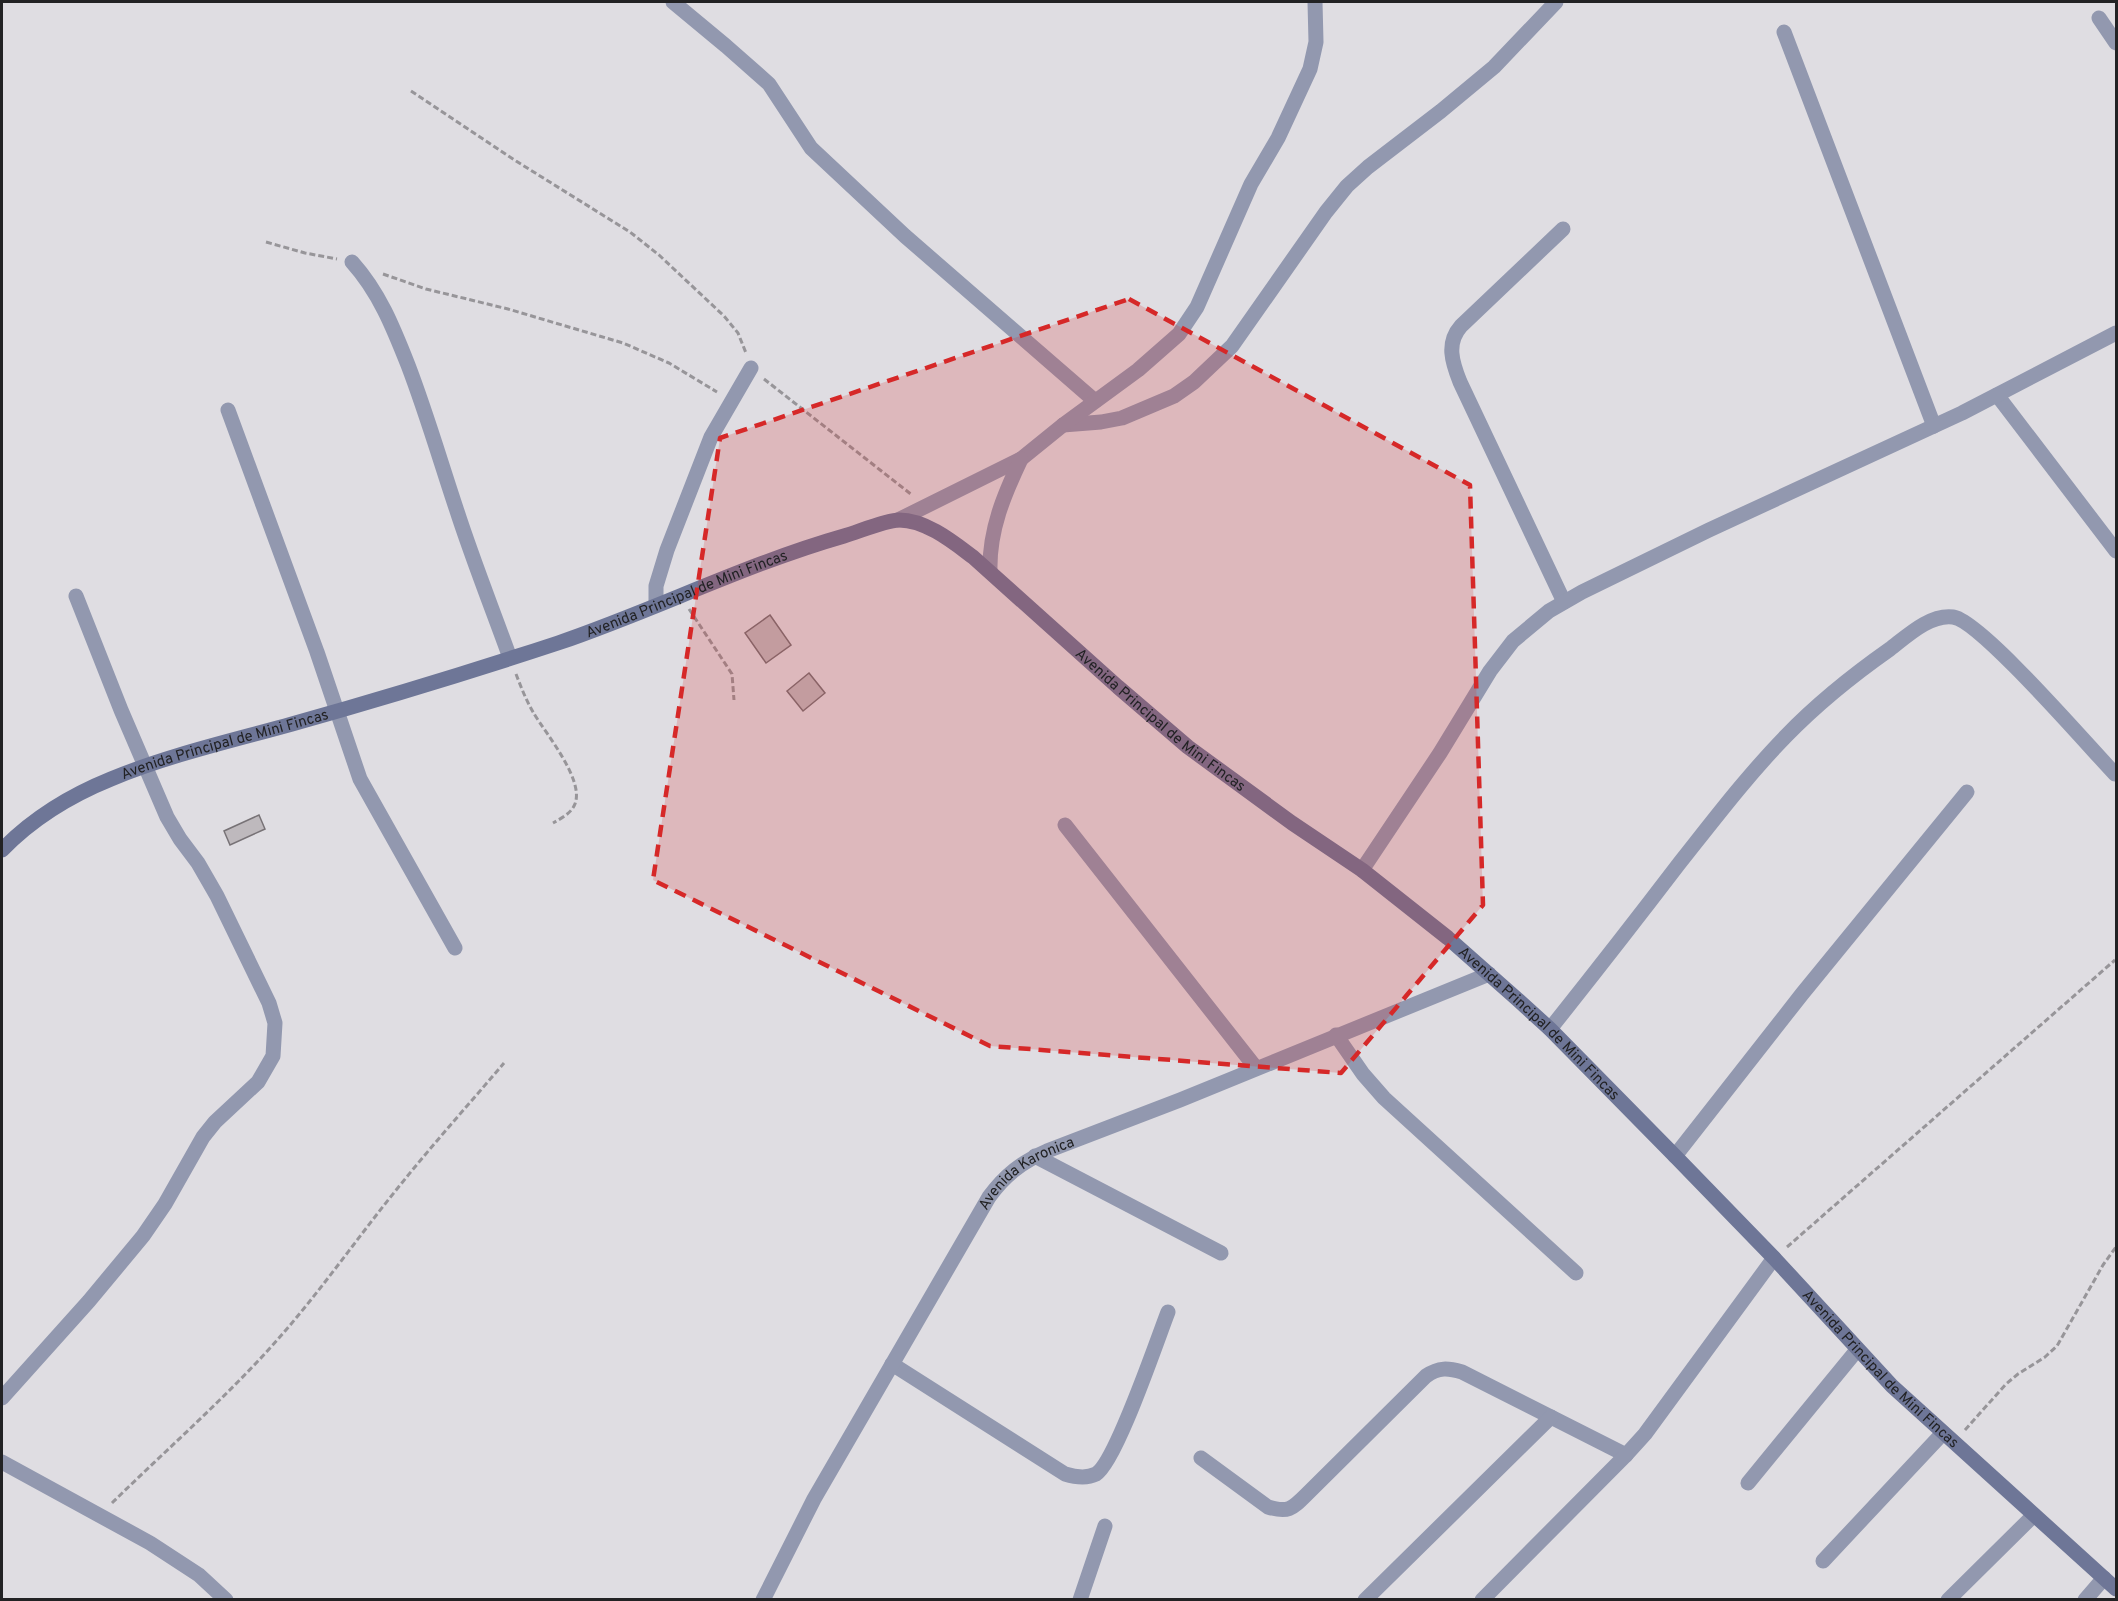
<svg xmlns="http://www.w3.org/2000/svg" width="2118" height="1601" viewBox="0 0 2118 1601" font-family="Overpass,sans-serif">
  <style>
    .building { fill: #beb9bd; stroke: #777276; stroke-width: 1.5 }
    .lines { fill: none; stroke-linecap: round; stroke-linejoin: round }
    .path { stroke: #979599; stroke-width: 3; stroke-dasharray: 6 3; stroke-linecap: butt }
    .street { stroke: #9298af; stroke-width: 15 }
    .secondary { stroke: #6e7697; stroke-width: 15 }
    .marked { fill: #d62828; fill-opacity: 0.2; stroke: #d62828; stroke-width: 4.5; stroke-dasharray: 12 8; stroke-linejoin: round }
    .labels { text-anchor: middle; stroke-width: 6; stroke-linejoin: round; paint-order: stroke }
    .street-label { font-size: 15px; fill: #222224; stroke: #fff }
  </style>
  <rect width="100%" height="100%" fill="#dfdde2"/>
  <!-- building -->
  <path class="building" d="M 770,615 L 791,645 L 766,663 L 745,633 Z
    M 809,673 L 825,693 L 803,711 L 787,691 Z
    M 259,815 L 265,829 L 230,845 L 224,831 Z"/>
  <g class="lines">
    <!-- path -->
    <path class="path" d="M 411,91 L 516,161 L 630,232 L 659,255 L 724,316 L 738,333 L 746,353
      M 266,242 L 305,253 L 337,259
      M 383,274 L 426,289 L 508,309 L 623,343 L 669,363 L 717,392
      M 764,379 L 912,495
      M 689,609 L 732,674 L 734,700
      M 516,674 C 521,687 526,700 533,712 C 545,733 587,782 574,806 C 570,814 560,819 553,823
      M 1787,1247 L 2115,960
      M 1965,1430 L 2006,1384 L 2018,1374 L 2045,1357 L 2057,1346 L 2103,1265 L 2116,1247
      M 112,1503 C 165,1451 221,1402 271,1347 C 318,1295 357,1238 401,1184 C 434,1143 470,1103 504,1063"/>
    <!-- street -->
    <g class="street">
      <path d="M 673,2 L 726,46 L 769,84 L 811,148 L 905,236 L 1095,401"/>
      <path d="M 2099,18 L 2116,43"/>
      <path d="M 1784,32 L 1934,426"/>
      <path d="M 1563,229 L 1461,326 C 1446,343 1452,362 1460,382 L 1564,602"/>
      <path d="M 352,262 C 379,292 393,327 408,365 C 426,412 440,460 456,508 C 472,558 492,608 510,658"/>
      <path d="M 1997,395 L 2116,551"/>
      <path d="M 228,410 L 317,652 L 360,779 L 455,948"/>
      <path d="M 1063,425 L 1101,422 L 1122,418 L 1174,396 L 1194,382 L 1232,346 L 1326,212 L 1347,186 L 1368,167 L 1441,111 L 1494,67 L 1556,2"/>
      <path d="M 898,520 L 1021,459 L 1063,425 L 1138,370 L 1179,334 L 1197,307 L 1251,184 L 1278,138 L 1310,69 L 1316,42 L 1315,2"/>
      <path d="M 990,571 C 989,530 1004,495 1021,459"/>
      <path d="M 656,605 L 656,586 L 667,550 L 711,437 L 751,368"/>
      <path d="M 1065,825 L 1256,1068"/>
      <path d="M 1362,870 L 1440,753 L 1490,671 L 1513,641 L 1549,611 L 1582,592 L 1709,530 L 1962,413 L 2116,333"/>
      <path d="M 1550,1029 C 1593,975 1636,920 1678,865 C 1713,821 1747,776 1786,736 C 1817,704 1853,675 1890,649 C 1907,636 1930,614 1953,617 C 1980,620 2090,748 2115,774"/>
      <path d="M 1336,1035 L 1363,1074 L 1384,1098 L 1576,1273"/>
      <path d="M 1035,1156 L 1221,1253"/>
      <path d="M 1675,1156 L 1802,994 L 1967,792"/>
      <path d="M 892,1364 L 1065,1474 C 1075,1477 1086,1479 1096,1474 C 1116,1462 1157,1340 1168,1312"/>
      <path d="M 2,1398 L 89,1301 L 143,1236 L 165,1204 L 203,1137 L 215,1122 L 258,1082 L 273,1056 L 275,1023 L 269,1003 L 217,896 L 198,863 L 180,839 L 167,817 L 121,710 L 76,596"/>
      <path d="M 1201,1458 L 1268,1507 C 1288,1513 1292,1509 1306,1495 L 1426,1376 C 1439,1367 1448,1368 1462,1372 L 1626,1455"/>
      <path d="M 2,1462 L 150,1543 L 199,1575 L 226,1600"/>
      <path d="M 1748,1483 L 1857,1350"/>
      <path d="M 1823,1561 L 1943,1433"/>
      <path id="s1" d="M 763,1600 L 814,1499 L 989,1197 C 1005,1175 1022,1162 1047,1151 L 1180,1100 L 1489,974"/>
      <path d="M 1080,1600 L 1105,1526"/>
      <path d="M 1365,1600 L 1551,1417"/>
      <path d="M 1482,1600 L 1626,1455 L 1645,1434 L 1774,1258"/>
      <path d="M 1948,1600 L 2034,1515"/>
      <path d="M 2085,1600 L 2104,1578"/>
    </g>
    <!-- secondary -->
    <path class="secondary" id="s2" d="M 2,850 C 33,818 69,796 111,779 C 169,755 231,741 292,724 C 381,699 470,672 558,643 C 655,610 746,564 844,536 C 858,532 886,520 899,520 C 926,520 953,542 973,557 L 1118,687 L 1188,747 L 1292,823 L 1362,870 L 1448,938 L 1517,999 L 1550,1029 L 1675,1156 L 1774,1258 L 1892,1386 L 2116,1589"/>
  </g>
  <!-- marked area -->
  <path class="marked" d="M 1129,299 L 1470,485 L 1483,905 L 1341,1073 L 990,1046 L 653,880 L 720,438 Z"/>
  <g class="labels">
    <!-- street labels -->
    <g class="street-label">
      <text dy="5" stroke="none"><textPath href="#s2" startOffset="736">Avenida Principal de Mini Fincas</textPath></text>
      <text dy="5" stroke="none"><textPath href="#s2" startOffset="1294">Avenida Principal de Mini Fincas</textPath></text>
      <text dy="5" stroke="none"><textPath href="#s2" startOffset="250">Avenida Principal de Mini Fincas</textPath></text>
      <text dy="5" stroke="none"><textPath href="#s2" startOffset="1780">Avenida Principal de Mini Fincas</textPath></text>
      <text dy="5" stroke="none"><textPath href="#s1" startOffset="507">Avenida Karonica</textPath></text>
      <text dy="5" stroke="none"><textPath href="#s2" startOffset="2266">Avenida Principal de Mini Fincas</textPath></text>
    </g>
  </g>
  <!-- border -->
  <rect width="2118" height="1601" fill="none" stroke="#222224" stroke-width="6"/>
</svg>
